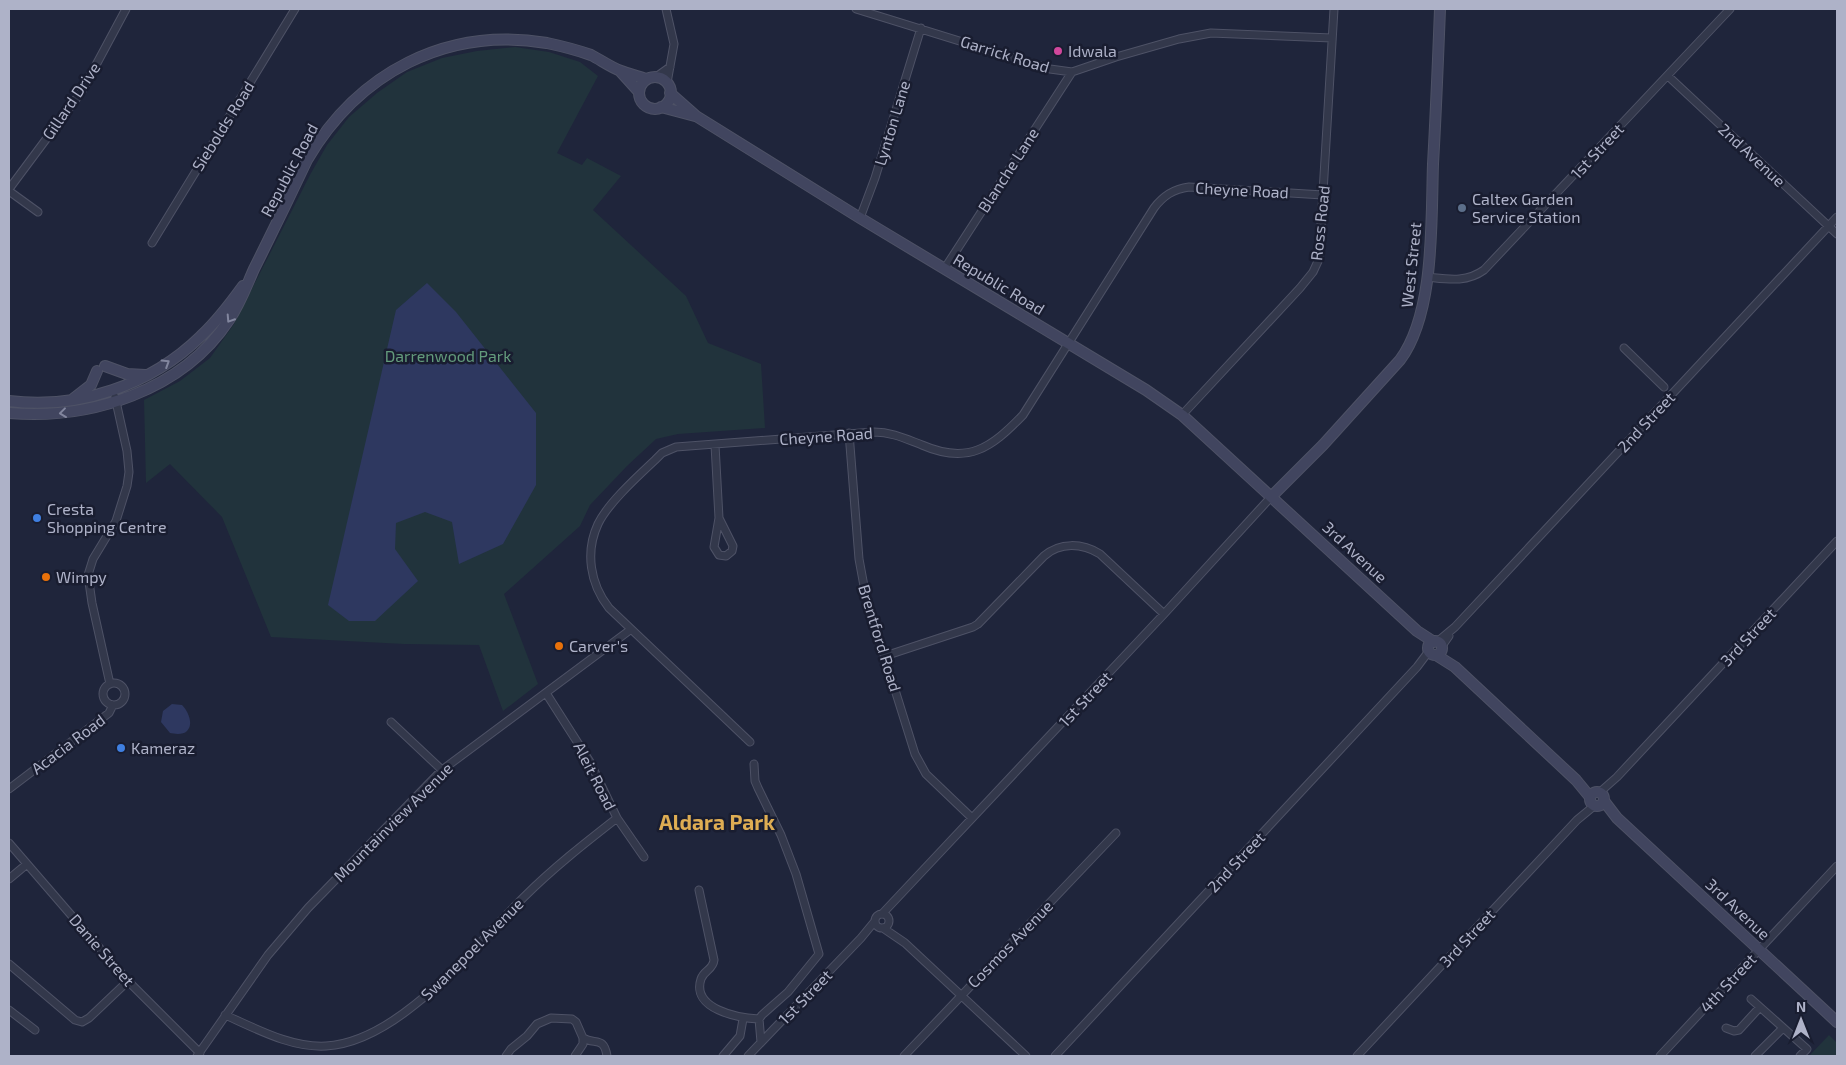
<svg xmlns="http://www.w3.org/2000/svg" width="1846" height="1065" viewBox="0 0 1846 1065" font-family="'Exo 2',sans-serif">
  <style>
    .green { fill: #21333c }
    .water { fill: #2e3860 }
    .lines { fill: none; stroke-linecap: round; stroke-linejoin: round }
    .minor-casing { stroke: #4e5266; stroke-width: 9 }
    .secondary-casing { stroke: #4e5266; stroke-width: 12 }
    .minor { stroke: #33384b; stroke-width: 7 }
    .secondary { stroke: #41455f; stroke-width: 10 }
    .oneway { stroke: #82869e }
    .hotel-dot { fill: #d1479c; stroke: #191d30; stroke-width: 2 }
    .service-dot { fill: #5c6f8a; stroke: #191d30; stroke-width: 2 }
    .shop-dot { fill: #3f7fe0; stroke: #191d30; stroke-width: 2 }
    .food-dot { fill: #e8710a; stroke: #191d30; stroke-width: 2 }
    .labels { text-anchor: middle; stroke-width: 5; stroke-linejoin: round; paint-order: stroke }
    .poi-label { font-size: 16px; fill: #aeb2c8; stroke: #191d30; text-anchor: start }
    .street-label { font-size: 16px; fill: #aeb2c8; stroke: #191d30 }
    .park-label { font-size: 16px; fill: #639b7c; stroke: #191d30 }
    .district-label { font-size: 21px; font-weight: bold; fill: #dead53; stroke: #191d30 }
  </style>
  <rect width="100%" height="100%" fill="#1f253b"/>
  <!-- green -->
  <path class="green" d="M 515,47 L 549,52 L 580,62 L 598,76 L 557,153 L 582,165 L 587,158 L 621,176 L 593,210 L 686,296 L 708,343 L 761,364 L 765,428 L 678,434 L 656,439 L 627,466 L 590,505 L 580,526 L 504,594 L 538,684 L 503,711 L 479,645 L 404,644 L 271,637 L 222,517 L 170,464 L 146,483 L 144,400 L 180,381 L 210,358 L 234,324 L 311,173 L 327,145 L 349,117 L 377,93 L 407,72 L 442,58 L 477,51 Z
    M 1829,1035 L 1837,1043 L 1837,1056 L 1809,1056 Z"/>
  <!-- water -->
  <path class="water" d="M 427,283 L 456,312 L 536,413 L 536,485 L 503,544 L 459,564 L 452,522 L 425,512 L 396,523 L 395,549 L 418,581 L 375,621 L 349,621 L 328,605 L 396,310 Z
    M 172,704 L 182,705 C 188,711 194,724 187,731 C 183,735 175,734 170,733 L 161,722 L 163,711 Z"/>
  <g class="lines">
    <defs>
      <path id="minor" d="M 666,9 L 674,44 L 667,83
        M 856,9 L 1050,69 L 1072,72 L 1116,57 L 1179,39 L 1211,33 L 1332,38
        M 1668,76 L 1837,234
        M 656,77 L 670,67
        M 9,189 L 82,91 L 126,9
        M 9,191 L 38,212
        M 860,218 L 875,178 L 921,28
        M 152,243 L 295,9
        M 945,268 L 1072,72
        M 1427,277 C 1447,279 1466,283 1484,270 L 1730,9
        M 1624,348 L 1664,387
        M 1182,415 L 1300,288 L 1313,272 L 1319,259 L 1334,9
        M 849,433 L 859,559 L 866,597 L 915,754 L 926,774 L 972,818
        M 715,445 L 719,518 L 733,546 L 732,551 L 726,556 L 719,555 L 714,547 L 719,518
        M 1437,642 L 1455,627 L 1837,217
        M 1442,646 L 1449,636
        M 885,656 L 973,627 L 978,624 L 1044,556 C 1060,542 1082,543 1100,554 L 1164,614
        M103 694a11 11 0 1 1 22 0a11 11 0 1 1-22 0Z
        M 110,684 L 92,603 L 88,575 L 93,559 L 116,521 L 127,486 L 129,472 L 127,451 L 115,397
        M 546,693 L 590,762 L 617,818 L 644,857
        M 391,722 L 442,770
        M 750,742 L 609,608 C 590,584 585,552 598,524 C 608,503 638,476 655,460 L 662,453 L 676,447 L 874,432 C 892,432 906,439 922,445 C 968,465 991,448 1023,415 L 1154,208 C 1163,196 1173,189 1189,187 L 1323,195
        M 754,764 L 755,781 L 758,788 L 781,835 L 796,874 L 819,954 L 788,992 L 762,1015 L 759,1019 L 761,1042
        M 9,789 L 109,713 L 113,705
        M 1600,792 L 1617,777 L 1837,541
        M 9,843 L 128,981 L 200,1053
        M 9,879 L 27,864
        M 699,890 L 714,960 C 713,970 704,970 701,979 C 691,1009 738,1018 759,1019
        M 882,914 L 1164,614 L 1271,497
        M875 921a7 7 0 1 1 14 0a7 7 0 1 1-14 0Z
        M 883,928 L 905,943 L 1026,1056
        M 9,964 L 75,1020 L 82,1022 L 89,1018 L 128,981
        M 1751,999 L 1807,1049 L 1800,1056
        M 9,1010 L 35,1030
        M 225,1015 C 257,1029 291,1048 326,1046 C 400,1042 474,946 524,897 C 553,868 585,843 617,818
        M 1726,1028 L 1734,1031 L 1739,1030 L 1760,1007
        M 583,1038 C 595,1045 604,1036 607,1056
        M 197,1056 L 268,955 L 308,908 L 442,770 L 630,630
        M 506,1056 L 511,1049 L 527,1036 L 537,1024 L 551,1018 L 572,1019 L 576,1022 L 583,1038 L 583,1044 L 575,1056
        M 723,1056 L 740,1036 L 743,1019
        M 748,1056 L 861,938 L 875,921
        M 904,1056 L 1116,833
        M 1055,1056 L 1417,667 L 1429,651
        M 1357,1056 L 1577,820 L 1594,806
        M 1660,1056 L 1837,866
        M 1755,1056 L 1783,1028"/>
      <path id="secondary" d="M 620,71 L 639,92
        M639 93a16 16 0 1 1 32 0a16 16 0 1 1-32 0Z
        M 670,93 L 696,116 L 860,218 L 1146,390 L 1182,415 L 1417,631 L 1434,642
        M 661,107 L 695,116
        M 105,366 L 127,374 L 145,375
        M 73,399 L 91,385 L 97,371
        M 9,401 C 78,410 151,385 201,336 C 217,321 230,304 243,286
        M 9,413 C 90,420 182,391 229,320 C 240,304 246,287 254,269 C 272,233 290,196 307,160 C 358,73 446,26 547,43 C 561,46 577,50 591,55 C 601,60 610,67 621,71 C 629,74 638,76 646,79
        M 1271,497 L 1323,445 L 1400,360 C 1435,313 1431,221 1433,164 C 1436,112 1438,61 1440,9
        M1428 648a7 7 0 1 1 14 0a7 7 0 1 1-14 0Z
        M 1436,655 L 1455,667 L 1576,780 L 1590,797
        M1590 799a7 7 0 1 1 14 0a7 7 0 1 1-14 0Z
        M 1604,801 L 1617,818 L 1837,1022"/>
    </defs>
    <!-- minor casing -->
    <use href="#minor" class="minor-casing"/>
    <!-- secondary casing -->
    <use href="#secondary" class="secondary-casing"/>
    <!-- minor -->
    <use href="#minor" class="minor"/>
    <!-- secondary -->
    <use href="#secondary" class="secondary"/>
  </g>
  <!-- one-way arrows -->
  <defs><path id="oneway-chevron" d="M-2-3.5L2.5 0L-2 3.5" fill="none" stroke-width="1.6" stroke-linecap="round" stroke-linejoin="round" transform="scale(1.25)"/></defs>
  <g class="oneway">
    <use href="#oneway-chevron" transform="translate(230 319) rotate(123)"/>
    <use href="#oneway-chevron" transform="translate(166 363) rotate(-32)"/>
    <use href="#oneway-chevron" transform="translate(63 413) rotate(173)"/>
  </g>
  <!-- markers -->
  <circle class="hotel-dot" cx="1058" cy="51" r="5"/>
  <circle class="service-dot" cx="1462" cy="208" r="5"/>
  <g class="shop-dot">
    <circle cx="37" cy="518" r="5"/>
    <circle cx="121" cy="748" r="5"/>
  </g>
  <g class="food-dot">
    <circle cx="46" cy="577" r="5"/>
    <circle cx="559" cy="646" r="5"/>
  </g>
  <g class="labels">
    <!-- poi labels -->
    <g class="poi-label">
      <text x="1068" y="57">Idwala</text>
      <text x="1472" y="205">Caltex Garden<tspan x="1472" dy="18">Service Station</tspan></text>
      <text x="47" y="515">Cresta<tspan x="47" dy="18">Shopping Centre</tspan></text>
      <text x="56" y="583">Wimpy</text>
      <text x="569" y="652">Carver's</text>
      <text x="131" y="754">Kameraz</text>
    </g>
    <!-- street labels -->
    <g class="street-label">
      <text transform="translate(1005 54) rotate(17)" y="6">Garrick Road</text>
      <text transform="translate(71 101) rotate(-56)" y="6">Gillard Drive</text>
      <text transform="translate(892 123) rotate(-73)" y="6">Lynton Lane</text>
      <text transform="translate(223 126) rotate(-58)" y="6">Siebolds Road</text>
      <text transform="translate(1597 151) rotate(-47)" y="6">1st Street</text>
      <text transform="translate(1752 155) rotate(43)" y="6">2nd Avenue</text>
      <text transform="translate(289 170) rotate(-62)" y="6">Republic Road</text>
      <text transform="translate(1008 170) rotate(-57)" y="6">Blanche Lane</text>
      <text transform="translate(1242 190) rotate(3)" y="6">Cheyne Road</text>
      <text transform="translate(1320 223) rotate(-84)" y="6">Ross Road</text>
      <text transform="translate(1411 265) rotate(-84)" y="6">West Street</text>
      <text transform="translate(999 284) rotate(31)" y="6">Republic Road</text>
      <text transform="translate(1646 422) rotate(-47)" y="6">2nd Street</text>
      <text transform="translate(826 436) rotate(-4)" y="6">Cheyne Road</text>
      <text transform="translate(1355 552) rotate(43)" y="6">3rd Avenue</text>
      <text transform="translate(1748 637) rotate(-47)" y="6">3rd Street</text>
      <text transform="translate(880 638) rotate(73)" y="6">Brentford Road</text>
      <text transform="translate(1085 699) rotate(-47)" y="6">1st Street</text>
      <text transform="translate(68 744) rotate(-37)" y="6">Acacia Road</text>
      <text transform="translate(595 776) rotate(63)" y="6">Aleit Road</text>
      <text transform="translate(393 822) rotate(-45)" y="6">Mountainview Avenue</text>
      <text transform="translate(1236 862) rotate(-47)" y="6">2nd Street</text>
      <text transform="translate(1738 909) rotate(43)" y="6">3rd Avenue</text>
      <text transform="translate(1467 938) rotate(-47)" y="6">3rd Street</text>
      <text transform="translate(1010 944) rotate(-46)" y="6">Cosmos Avenue</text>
      <text transform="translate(472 949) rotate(-45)" y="6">Swanepoel Avenue</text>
      <text transform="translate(102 950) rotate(49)" y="6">Danie Street</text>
      <text transform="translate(1728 983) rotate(-47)" y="6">4th Street</text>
      <text transform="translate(805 997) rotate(-46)" y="6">1st Street</text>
    </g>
    <!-- park labels -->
    <g class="park-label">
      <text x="448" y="362">Darrenwood Park</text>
    </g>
    <!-- district labels -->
    <g class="district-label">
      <text x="717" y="830">Aldara Park</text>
    </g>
  </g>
  <!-- border -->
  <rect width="1846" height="1065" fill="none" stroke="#aeb2c8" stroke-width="20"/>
  <!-- north arrow -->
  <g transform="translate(1801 1020)" stroke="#191d30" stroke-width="4" paint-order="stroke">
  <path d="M0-4L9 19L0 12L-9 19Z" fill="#aeb2c8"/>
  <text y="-8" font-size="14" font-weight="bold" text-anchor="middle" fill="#aeb2c8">N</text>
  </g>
</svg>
